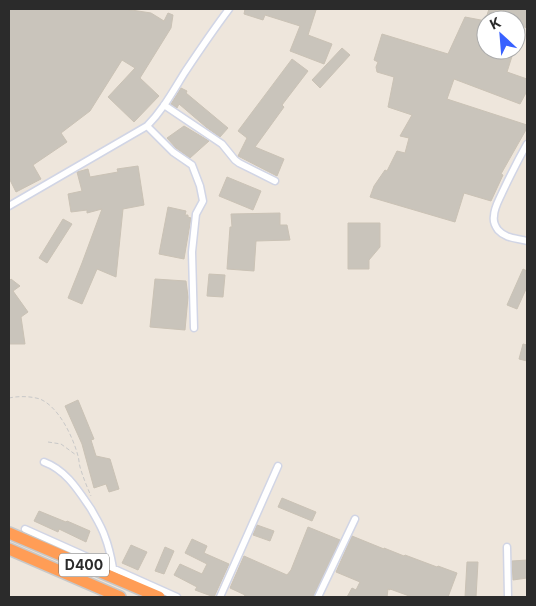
<svg xmlns="http://www.w3.org/2000/svg" width="536" height="606" viewBox="0 0 536 606" font-family="Inter,sans-serif">
  <style>
    .building { fill: #c9c4bb; stroke: #cac2b5 }
    .lines { fill: none; stroke-linecap: round; stroke-linejoin: round }
    .street-casing { stroke: #d1d5e5; stroke-width: 9 }
    .highway-casing { stroke: #c8c8c8; stroke-width: 14 }
    .path { stroke: #c8c8c8; stroke-width: 1; stroke-dasharray: 4 2.5; stroke-linecap: butt }
    .street { stroke: #fff; stroke-width: 6 }
    .highway { stroke: #ff9d56; stroke-width: 11 }
    .labels { text-anchor: middle; stroke-width: 4; stroke-linejoin: round; paint-order: stroke }
    .shield { fill: #fff; stroke: #6b6b6b; stroke-width: 1 }
    .shield-label { font-size: 14px; font-weight: bold; fill: #2b2b2b }
  </style>
  <rect width="100%" height="100%" fill="#eee6dc"/>
  <!-- building -->
  <path class="building" d="M 9,9 L 125,9 L 151,13 L 164,21 L 168,13 L 173,15 L 171,28 L 140,78 L 159,96 L 134,122 L 108,97 L 135,68 L 122,60 L 90,111 L 61,133 L 67,142 L 33,165 L 41,179 L 16,192 L 9,178 Z
    M 245,9 L 310,9 L 316,10 L 308,35 L 332,44 L 324,64 L 290,51 L 300,26 L 265,15 L 263,20 L 244,14 Z
    M 489,9 L 503,11 L 503,9 L 527,9 L 527,28 L 522,26 L 517,41 L 516,41 L 516,20 L 494,20 L 486,18 Z
    M 465,17 L 486,21 L 486,50 L 514,50 L 507,72 L 527,79 L 527,91 L 520,104 L 454,79 L 447,99 L 527,125 L 527,128 L 501,174 L 503,175 L 491,201 L 464,193 L 455,222 L 370,197 L 374,186 L 385,170 L 387,171 L 397,151 L 405,153 L 409,138 L 400,136 L 412,115 L 388,107 L 394,77 L 377,72 L 376,67 L 378,62 L 374,60 L 382,34 L 448,54 Z
    M 342,48 L 350,55 L 320,88 L 312,80 Z
    M 292,59 L 308,71 L 282,105 L 284,107 L 255,147 L 284,159 L 277,176 L 238,156 L 247,138 L 238,131 Z
    M 181,88 L 187,91 L 186,93 L 228,128 L 220,137 L 206,127 L 179,104 L 177,108 L 171,104 Z
    M 184,126 L 209,141 L 190,158 L 176,148 L 167,138 Z
    M 138,166 L 144,205 L 123,209 L 116,277 L 97,269 L 82,304 L 68,298 L 82,263 L 102,209 L 87,213 L 87,210 L 71,212 L 68,194 L 82,191 L 77,172 L 88,169 L 90,177 L 118,172 L 117,169 Z
    M 227,177 L 261,191 L 253,210 L 219,196 Z
    M 168,207 L 186,211 L 185,215 L 188,215 L 188,217 L 191,218 L 184,259 L 159,254 Z
    M 280,213 L 280,225 L 287,225 L 290,240 L 256,241 L 254,271 L 227,269 L 230,227 L 232,227 L 231,214 Z
    M 63,219 L 72,224 L 47,263 L 39,258 Z
    M 348,223 L 380,223 L 380,247 L 369,260 L 369,269 L 348,269 Z
    M 523,269 L 527,271 L 527,287 L 517,309 L 507,305 Z
    M 209,274 L 225,275 L 223,297 L 207,296 Z
    M 11,279 L 20,286 L 13,291 L 28,312 L 21,317 L 25,344 L 9,344 L 9,281 Z
    M 155,279 L 186,281 L 188,297 L 185,330 L 150,327 Z
    M 523,344 L 527,345 L 527,361 L 519,359 Z
    M 78,400 L 94,439 L 91,440 L 96,456 L 110,459 L 119,489 L 109,492 L 106,484 L 94,488 L 82,444 L 65,406 Z
    M 282,498 L 316,512 L 312,521 L 278,507 Z
    M 39,511 L 66,522 L 67,521 L 90,531 L 86,542 L 59,529 L 58,532 L 34,521 Z
    M 257,525 L 274,531 L 270,541 L 253,535 Z
    M 308,527 L 340,540 L 313,597 L 244,597 L 245,595 L 230,588 L 244,556 L 287,575 L 291,570 Z
    M 352,536 L 384,549 L 384,548 L 404,556 L 405,555 L 437,567 L 438,566 L 457,573 L 448,597 L 412,597 L 390,589 L 390,590 L 388,589 L 387,597 L 347,597 L 352,588 L 356,590 L 360,582 L 336,572 Z
    M 192,539 L 207,546 L 204,553 L 229,564 L 214,597 L 195,590 L 197,587 L 174,575 L 180,564 L 202,574 L 207,564 L 185,553 Z
    M 131,545 L 147,552 L 138,570 L 122,563 Z
    M 165,547 L 174,551 L 164,574 L 155,571 Z
    M 527,560 L 527,578 L 513,580 L 512,561 Z
    M 467,562 L 478,562 L 476,597 L 465,597 Z"/>
  <g class="lines">
    <defs>
      <path id="street" d="M 164,105 L 222,144 L 235,160 L 239,163 L 275,181
        M 147,126 L 173,152 L 192,165 L 200,186 L 203,201 L 196,214 L 192,252 L 194,328
        M 527,144 C 518,160 510,176 502,193 C 499,200 494,208 494,216 C 493,221 495,226 498,230 C 506,239 517,238 527,241
        M 9,206 L 147,126 C 163,110 173,91 185,72 C 199,51 214,29 229,9
        M 44,462 C 66,470 78,490 91,509 C 96,518 102,527 105,537 C 109,547 111,557 113,568
        M 25,529 L 177,597
        M 507,547 L 508,597
        M 220,597 L 278,466
        M 318,597 L 355,519"/>
      <path id="highway" d="M 9,533 L 159,597
        M 9,549 L 120,597"/>
    </defs>
    <!-- street casing -->
    <use href="#street" class="street-casing"/>
    <!-- highway casing -->
    <use href="#highway" class="highway-casing"/>
    <!-- path -->
    <path class="path" d="M 9,398 C 18,396 30,396 40,399 C 59,407 73,437 78,456 C 79,459 79,463 80,467 C 83,477 87,487 91,496
      M 48,442 L 61,444 L 76,455"/>
    <!-- street -->
    <use href="#street" class="street"/>
    <!-- highway -->
    <use href="#highway" class="highway"/>
  </g>
  <g class="labels">
    <!-- shield labels -->
    <rect class="shield" x="59" y="553.5" width="50" height="23" rx="4"/>
    <g class="shield-label">
      <text x="84" y="570">D400</text>
    </g>
  </g>
  <!-- border -->
  <rect width="536" height="606" fill="none" stroke="#2b2b2b" stroke-width="20"/>
  <!-- north arrow -->
  <g transform="translate(501 35) rotate(334)"><circle r="24" fill="#ffffff" stroke="#aaaaaa"/>
  <path d="M0-4L9 19L0 12L-9 19Z" fill="#3861ff"/>
  <text y="-8" font-size="14" font-weight="bold" text-anchor="middle" fill="#2b2b2b">K</text>
  </g>
</svg>
